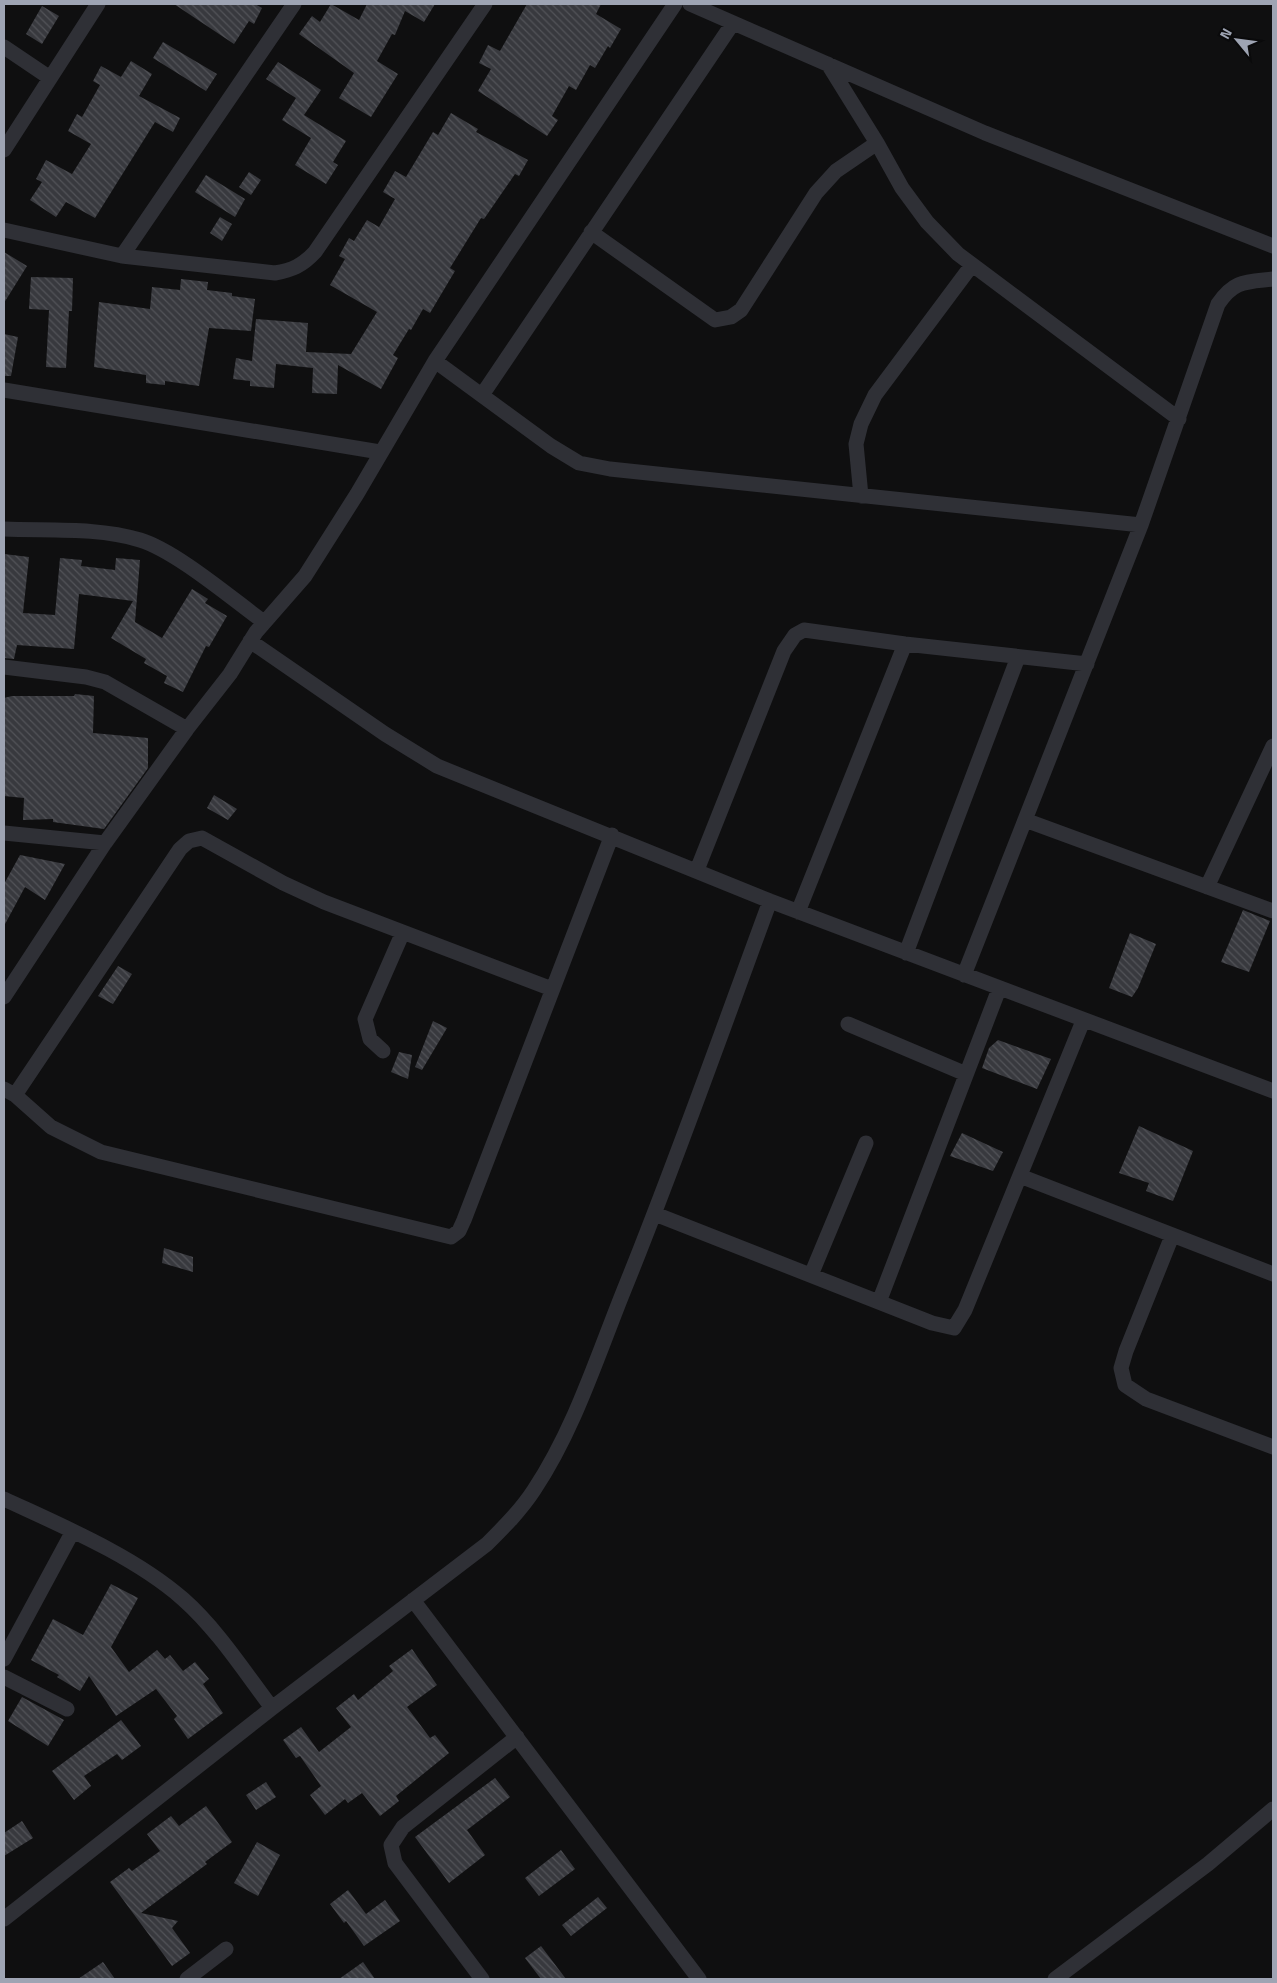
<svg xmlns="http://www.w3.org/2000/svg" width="1277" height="1983" viewBox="0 0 1277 1983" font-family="'Titillium Web',sans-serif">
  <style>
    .building { fill: url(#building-back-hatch) }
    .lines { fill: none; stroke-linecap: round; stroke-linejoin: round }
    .minor { stroke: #2f3036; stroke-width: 15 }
  </style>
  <defs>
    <pattern id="building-back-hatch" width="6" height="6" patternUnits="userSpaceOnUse" patternTransform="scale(1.25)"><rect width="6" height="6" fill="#38393e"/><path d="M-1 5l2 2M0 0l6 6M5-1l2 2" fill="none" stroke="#525358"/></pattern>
  </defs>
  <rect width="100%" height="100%" fill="#0f0f10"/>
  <!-- building -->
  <path class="building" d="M 174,4 L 255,4 L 262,8 L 254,24 L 249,21 L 234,44 Z
    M 331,4 L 359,20 L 367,4 L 435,4 L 424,22 L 405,11 L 395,35 L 392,34 L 377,61 L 398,74 L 371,117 L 339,98 L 354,73 L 299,34 L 312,16 L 320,22 Z
    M 527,4 L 601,4 L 596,14 L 621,29 L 610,48 L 608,46 L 595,68 L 590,65 L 576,90 L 569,86 L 552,116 L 558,120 L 547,136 L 478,91 L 491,69 L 479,63 L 488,45 L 500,51 Z
    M 42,6 L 59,16 L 42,44 L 26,34 Z
    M 163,42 L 217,74 L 206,91 L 153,58 Z
    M 131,61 L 152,74 L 139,96 L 180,118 L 173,132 L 155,122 L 95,218 L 66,202 L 56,217 L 30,200 L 42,182 L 36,179 L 46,160 L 72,174 L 91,144 L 68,131 L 77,114 L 82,117 L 100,85 L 93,81 L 101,66 L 121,77 Z
    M 278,62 L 321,90 L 304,115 L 346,141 L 333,162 L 338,165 L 326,184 L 295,165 L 311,138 L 282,120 L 296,98 L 266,79 Z
    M 451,113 L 478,129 L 476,132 L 528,160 L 519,176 L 515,174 L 484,219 L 481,218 L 450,268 L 455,271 L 430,313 L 423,309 L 411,330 L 409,329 L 393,355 L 398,358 L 381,389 L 338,365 L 337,394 L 312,393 L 313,368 L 276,364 L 274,388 L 250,386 L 250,381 L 233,379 L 236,358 L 252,361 L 256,319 L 308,323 L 306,352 L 351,354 L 377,312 L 330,285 L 345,259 L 339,256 L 349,238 L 354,241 L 367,220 L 379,227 L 395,199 L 383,192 L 395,171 L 406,177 L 433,132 L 438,135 Z
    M 249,172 L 261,180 L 251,195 L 239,187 Z
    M 206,175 L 245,199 L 235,217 L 195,192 Z
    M 220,217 L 232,224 L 222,241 L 210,233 Z
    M 4,252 L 27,266 L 4,303 Z
    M 31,277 L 73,278 L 72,311 L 69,311 L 66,368 L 46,367 L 49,310 L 29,309 Z
    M 181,279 L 208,282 L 207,290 L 232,293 L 232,296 L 255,299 L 251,331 L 209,328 L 199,386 L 165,381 L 165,385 L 146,383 L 146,375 L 94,367 L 99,302 L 150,309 L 152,287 L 180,290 Z
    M 4,334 L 18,337 L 11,376 L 4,376 Z
    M 4,554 L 29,557 L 23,613 L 55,615 L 60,558 L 82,560 L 81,566 L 115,570 L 116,558 L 140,560 L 135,622 L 162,638 L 192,589 L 208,599 L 205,603 L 227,616 L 209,647 L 206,646 L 183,692 L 164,683 L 167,676 L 144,663 L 146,659 L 111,638 L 133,601 L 79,594 L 74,649 L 17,645 L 14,659 L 4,658 Z
    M 75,694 L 94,696 L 93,733 L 148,738 L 148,768 L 104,829 L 53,822 L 53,819 L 23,820 L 24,798 L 4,796 L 4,698 L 12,696 L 74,696 Z
    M 214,795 L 237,809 L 228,820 L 207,808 Z
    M 20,855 L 65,864 L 45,900 L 25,887 L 4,926 L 4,884 Z
    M 1243,910 L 1270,921 L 1249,972 L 1221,962 Z
    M 1130,933 L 1156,944 L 1138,988 L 1132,997 L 1109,988 Z
    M 118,966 L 132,974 L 113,1004 L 98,996 Z
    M 433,1021 L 447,1028 L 422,1070 L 415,1067 Z
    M 998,1040 L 1051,1059 L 1037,1089 L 982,1068 L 989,1048 Z
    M 399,1052 L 412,1055 L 408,1079 L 391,1072 Z
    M 1139,1126 L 1193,1151 L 1173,1201 L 1146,1191 L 1149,1183 L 1119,1173 Z
    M 962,1133 L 1003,1152 L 993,1171 L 950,1156 Z
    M 164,1248 L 193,1257 L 193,1272 L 162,1263 Z
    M 111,1584 L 138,1598 L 111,1647 L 129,1672 L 157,1650 L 165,1659 L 170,1655 L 183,1671 L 195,1662 L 209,1679 L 203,1684 L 223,1713 L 188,1739 L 174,1719 L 177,1716 L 156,1689 L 116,1716 L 89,1676 L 80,1691 L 57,1677 L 59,1675 L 31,1660 L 53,1619 L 83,1635 Z
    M 412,1649 L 437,1685 L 407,1707 L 430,1738 L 435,1735 L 449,1753 L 396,1796 L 399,1801 L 380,1816 L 362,1793 L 348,1803 L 345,1799 L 325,1815 L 310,1795 L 321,1786 L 300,1756 L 296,1758 L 283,1740 L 301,1727 L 319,1752 L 351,1727 L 336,1708 L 354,1694 L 358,1700 L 393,1671 L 389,1666 Z
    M 22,1697 L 64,1720 L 48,1746 L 8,1721 Z
    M 121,1720 L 141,1746 L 122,1760 L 117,1754 L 84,1776 L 91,1786 L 74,1800 L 52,1771 Z
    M 495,1778 L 510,1797 L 467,1830 L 485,1855 L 449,1883 L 415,1837 Z
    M 266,1782 L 276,1797 L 256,1810 L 246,1795 Z
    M 206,1806 L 232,1842 L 205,1862 L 207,1864 L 141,1913 L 178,1921 L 172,1928 L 190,1953 L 172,1966 L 110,1882 L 129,1868 L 132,1871 L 160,1851 L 147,1834 L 171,1816 L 179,1826 Z
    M 22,1821 L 33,1838 L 4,1856 L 4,1833 Z
    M 257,1842 L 280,1855 L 258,1896 L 234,1883 Z
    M 561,1850 L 575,1869 L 539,1896 L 525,1878 Z
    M 348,1890 L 366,1914 L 385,1900 L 400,1921 L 364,1946 L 346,1921 L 344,1923 L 330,1904 Z
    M 598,1897 L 607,1908 L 571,1936 L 562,1925 Z
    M 541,1946 L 566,1979 L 541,1979 L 525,1958 Z
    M 103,1962 L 115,1979 L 78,1979 Z
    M 363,1962 L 375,1979 L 339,1979 Z"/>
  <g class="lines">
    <!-- minor -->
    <path class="minor" d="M 690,4 L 985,133 L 1273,246
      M 4,47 L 50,78
      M 828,64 L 877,143 L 902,188 L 927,222 L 958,254 L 1179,419
      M 4,150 L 98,4
      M 4,230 L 122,256 L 275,273 C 292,270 302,266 315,252 L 485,4
      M 591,232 L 715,320 L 731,317 L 741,310 L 816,193 L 836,171 L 877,143
      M 122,256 L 294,4
      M 435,361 L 551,446 L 579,463 L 610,469 L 1141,525
      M 4,390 L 380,452
      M 482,395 L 733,23
      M 861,496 L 856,444 L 861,424 L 875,395 L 972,265
      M 4,529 C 48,531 97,527 140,540 C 176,551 231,598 264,622
      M 250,641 L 385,734 L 437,766 L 770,901 L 1273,1091
      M 4,667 L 86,677 L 105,682 L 187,729
      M 1025,820 L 1273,911
      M 4,833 L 105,843
      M 697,870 L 784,651 L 795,635 L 804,630 L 905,644 L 1087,664
      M 1207,887 L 1273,746
      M 798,912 L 905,644
      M 906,953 L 1018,657
      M 964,975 L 1141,525 L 1218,304 C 1234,280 1246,282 1273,279
      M 4,997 L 105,843 L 187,729 L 230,674 L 256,632 L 305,576 L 357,494 L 435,361 L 675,4
      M 848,1024 L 966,1074
      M 383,1051 L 370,1039 L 365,1019 L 403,932
      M 4,1089 L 15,1095 L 51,1127 L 101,1152 L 451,1237 L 459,1231 L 464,1220 L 612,835
      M 15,1095 L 180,849 L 189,841 L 202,838 L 283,883 L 324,902 L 552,989
      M 1020,1176 L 1273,1274
      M 655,1214 L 932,1323 L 954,1328 L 965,1310 L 1083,1021
      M 1172,1236 L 1126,1351 L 1121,1368 L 1125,1385 L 1146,1399 L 1273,1447
      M 811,1275 L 866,1143
      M 879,1302 L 999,989
      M 4,1499 C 62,1526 134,1556 183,1599 C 217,1629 244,1671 272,1708
      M 413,1600 L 699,1979
      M 4,1659 L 73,1531
      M 4,1677 L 67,1709
      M 4,1919 L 272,1708 L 487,1544 C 504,1527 521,1510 534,1490 C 574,1430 597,1357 624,1290 C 676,1162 722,1031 770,901
      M 187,1979 L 226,1949
      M 482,1979 L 395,1863 L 391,1845 L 403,1827 L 517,1737
      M 1055,1979 L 1208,1864 L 1273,1809"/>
  </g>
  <!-- border -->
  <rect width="1277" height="1983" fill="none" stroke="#9ea4b3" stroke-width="10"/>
  <!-- north arrow -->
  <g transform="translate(1237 40) rotate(299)" stroke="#0a0a0b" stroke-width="4" paint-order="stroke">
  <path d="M0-4L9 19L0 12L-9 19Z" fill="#9ea4b3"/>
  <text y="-8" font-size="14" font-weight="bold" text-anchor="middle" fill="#9ea4b3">N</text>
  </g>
</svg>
